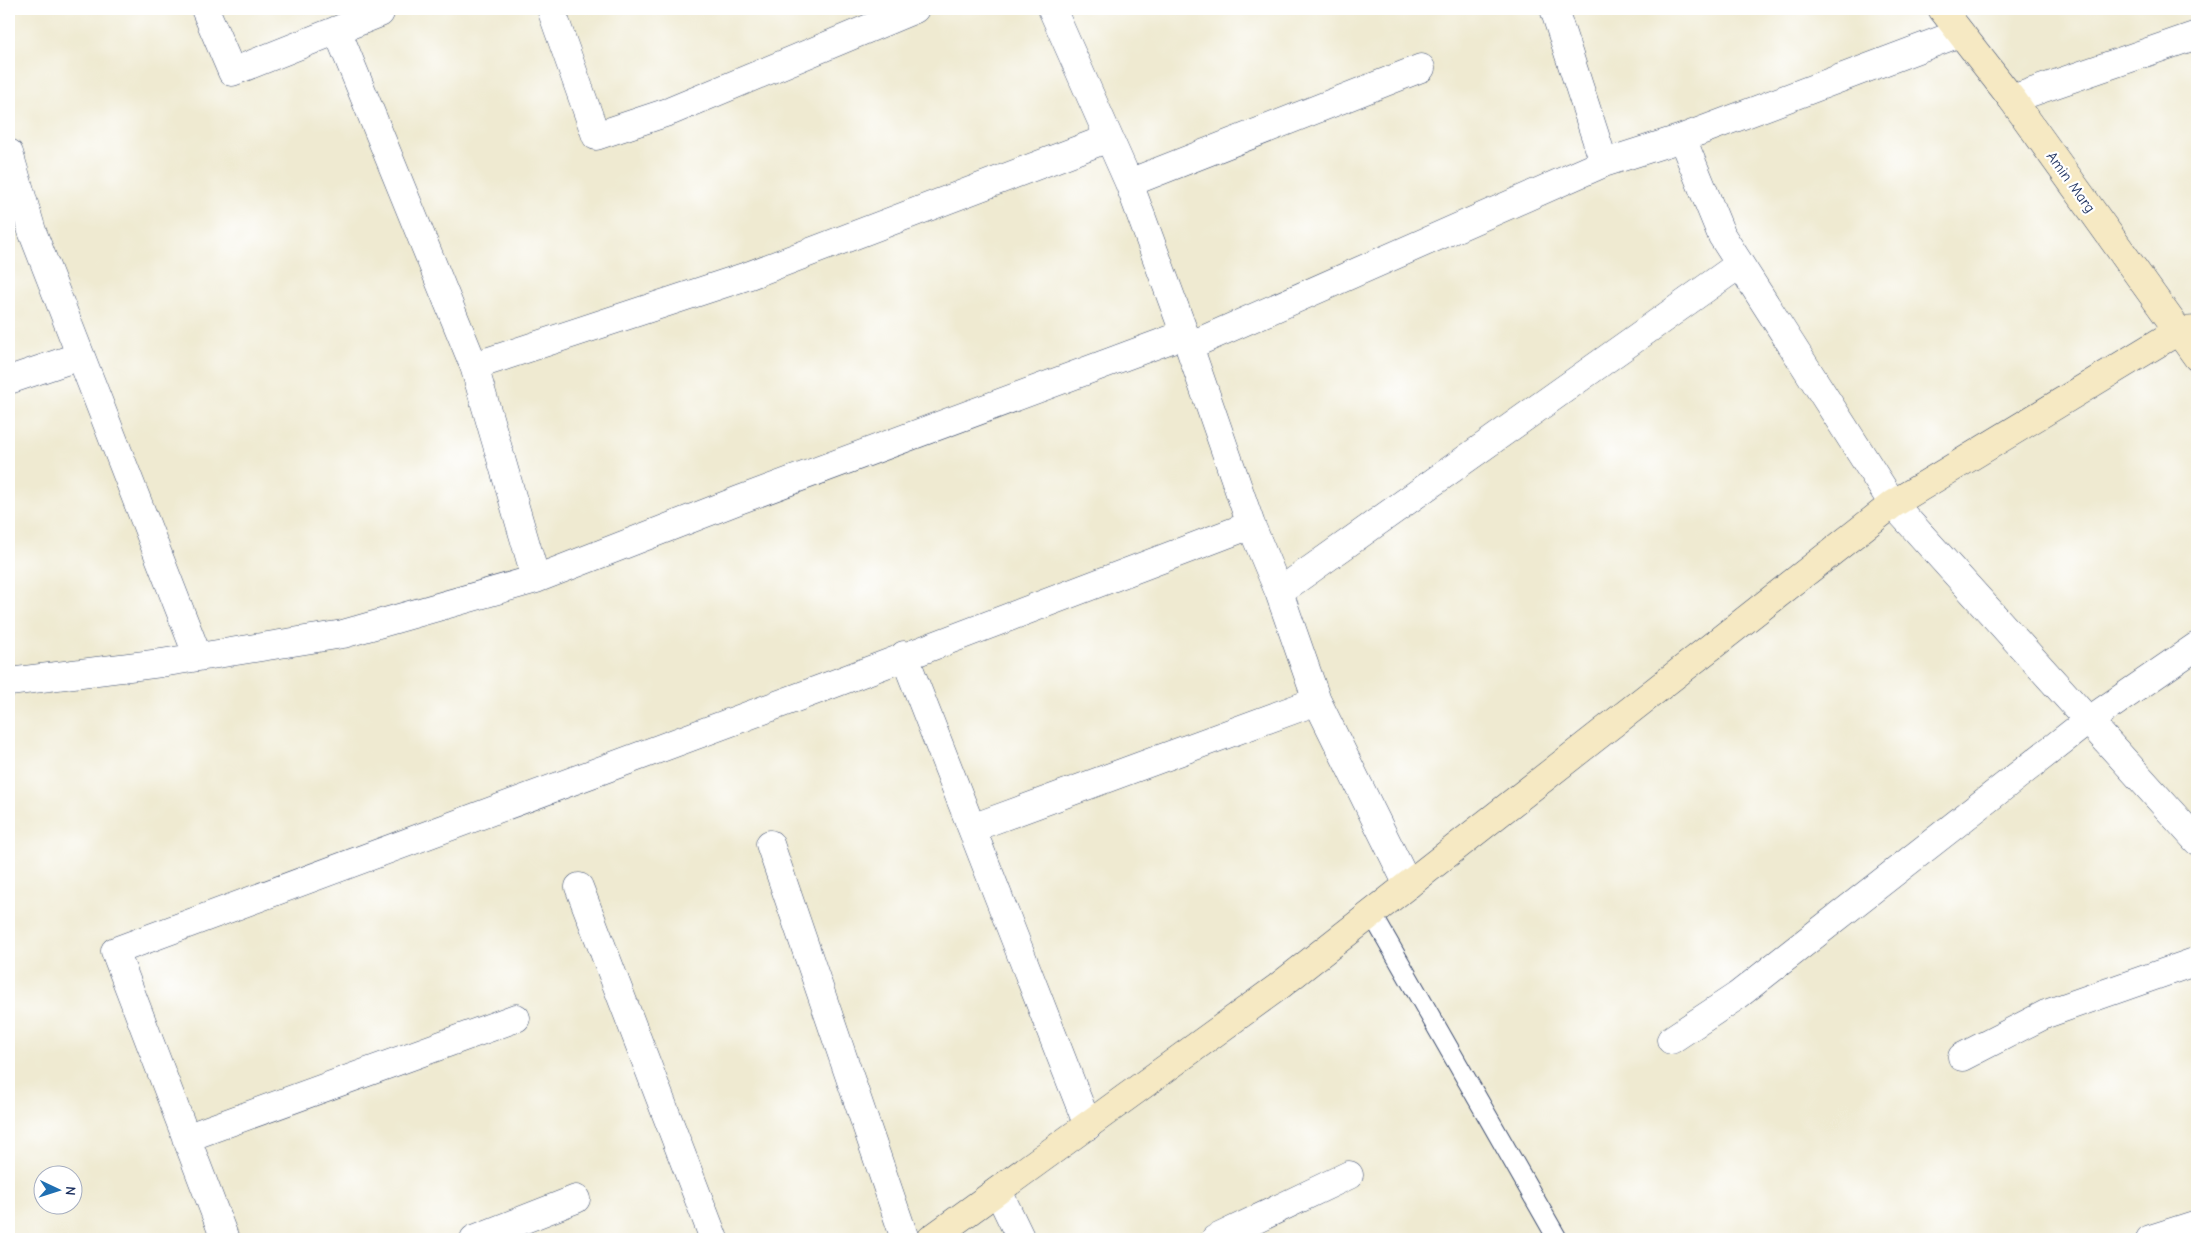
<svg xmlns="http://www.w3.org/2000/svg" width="2206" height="1248" viewBox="0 0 2206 1248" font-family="'Comic Neue',sans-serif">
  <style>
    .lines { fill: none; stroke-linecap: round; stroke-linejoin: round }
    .lane-casing { stroke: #3b4b6f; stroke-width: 21 }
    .street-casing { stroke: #3b4b6f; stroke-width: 29 }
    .secondary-casing { stroke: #3b4b6f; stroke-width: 29 }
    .lane { stroke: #fff; stroke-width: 19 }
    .street { stroke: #fff; stroke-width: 28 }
    .secondary { stroke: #f6e9c3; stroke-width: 28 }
    .labels { text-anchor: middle; stroke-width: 4.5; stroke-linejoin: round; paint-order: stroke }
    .street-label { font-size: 15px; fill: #1b2f5e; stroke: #fff }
  </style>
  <rect width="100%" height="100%" fill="#fff"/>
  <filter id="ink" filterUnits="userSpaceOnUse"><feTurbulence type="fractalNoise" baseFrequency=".02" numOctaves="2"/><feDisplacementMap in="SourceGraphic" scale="10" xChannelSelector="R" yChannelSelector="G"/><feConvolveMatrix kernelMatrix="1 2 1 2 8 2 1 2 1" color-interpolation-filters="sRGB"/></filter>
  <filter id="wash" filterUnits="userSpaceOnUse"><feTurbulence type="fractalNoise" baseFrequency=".0096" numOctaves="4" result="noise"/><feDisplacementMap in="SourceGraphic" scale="20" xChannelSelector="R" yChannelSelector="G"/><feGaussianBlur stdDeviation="1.12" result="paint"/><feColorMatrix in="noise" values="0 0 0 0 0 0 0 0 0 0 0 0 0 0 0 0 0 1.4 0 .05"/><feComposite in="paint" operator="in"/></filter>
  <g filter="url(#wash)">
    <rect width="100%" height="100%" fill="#efead1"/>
  </g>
  <g filter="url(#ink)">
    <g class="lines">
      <defs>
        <path id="lane" d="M 1372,914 L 1557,1238"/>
        <path id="street" d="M 205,9 L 232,72 L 380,13
          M 551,9 L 596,136 L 671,111 L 915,9
          M 1052,9 L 1129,183 L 1189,346 L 1251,525 L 1279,592 L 1317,701 L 1408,885
          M 1554,9 L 1604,163 L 1682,138 L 1960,33
          M 337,30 L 474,366 L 536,579
          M 2012,99 L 2197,35
          M 1682,138 L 1722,236 L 1893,504 L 2197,841
          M 9,153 L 32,231 L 198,657
          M 1129,183 L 1421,68
          M 1189,346 L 1604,163
          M 474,366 L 750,275 L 1109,138
          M 9,380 L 80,356
          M 1279,592 L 1740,264
          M 904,655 L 1088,1126
          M 9,682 L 161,663 L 343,634 L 536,579 L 739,500 L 1185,334
          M 972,828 L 1317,701
          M 770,844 L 905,1239
          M 579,887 L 714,1239
          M 1671,1040 L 1737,996 L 2081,726 L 2197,646
          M 1962,1057 L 2046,1014 L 2197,961
          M 186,1138 L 516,1018
          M 998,1191 L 1021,1239
          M 225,1239 L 115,951 L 828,686 L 1251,525
          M 474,1239 L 576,1199
          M 1215,1239 L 1349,1175
          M 2150,1239 L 2197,1224"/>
        <path id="secondary" d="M 1942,9 L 2012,99 L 2197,357
          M 931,1239 L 1278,987 L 1893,504 L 2178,331 L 2197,330"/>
      </defs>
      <!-- lane casing -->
      <use href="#lane" class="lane-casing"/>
      <!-- street casing -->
      <use href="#street" class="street-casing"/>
      <!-- secondary casing -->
      <use href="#secondary" class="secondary-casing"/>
      <!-- lane -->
      <use href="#lane" class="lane"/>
      <!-- street -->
      <use href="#street" class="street"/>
      <!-- secondary -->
      <use href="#secondary" class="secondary"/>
    </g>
  </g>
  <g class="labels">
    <!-- street labels -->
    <g class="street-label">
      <text transform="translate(2071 182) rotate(54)" y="5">Amin Marg</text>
    </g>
  </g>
  <!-- margin -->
  <rect width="2206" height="1248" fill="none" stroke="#fff" stroke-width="30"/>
  <!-- north arrow -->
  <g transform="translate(58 1190) rotate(94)"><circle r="24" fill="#ffffff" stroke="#a4acbf"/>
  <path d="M0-4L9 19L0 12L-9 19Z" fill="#1f6fb2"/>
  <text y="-8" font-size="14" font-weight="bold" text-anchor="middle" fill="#1b2f5e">N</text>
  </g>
</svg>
